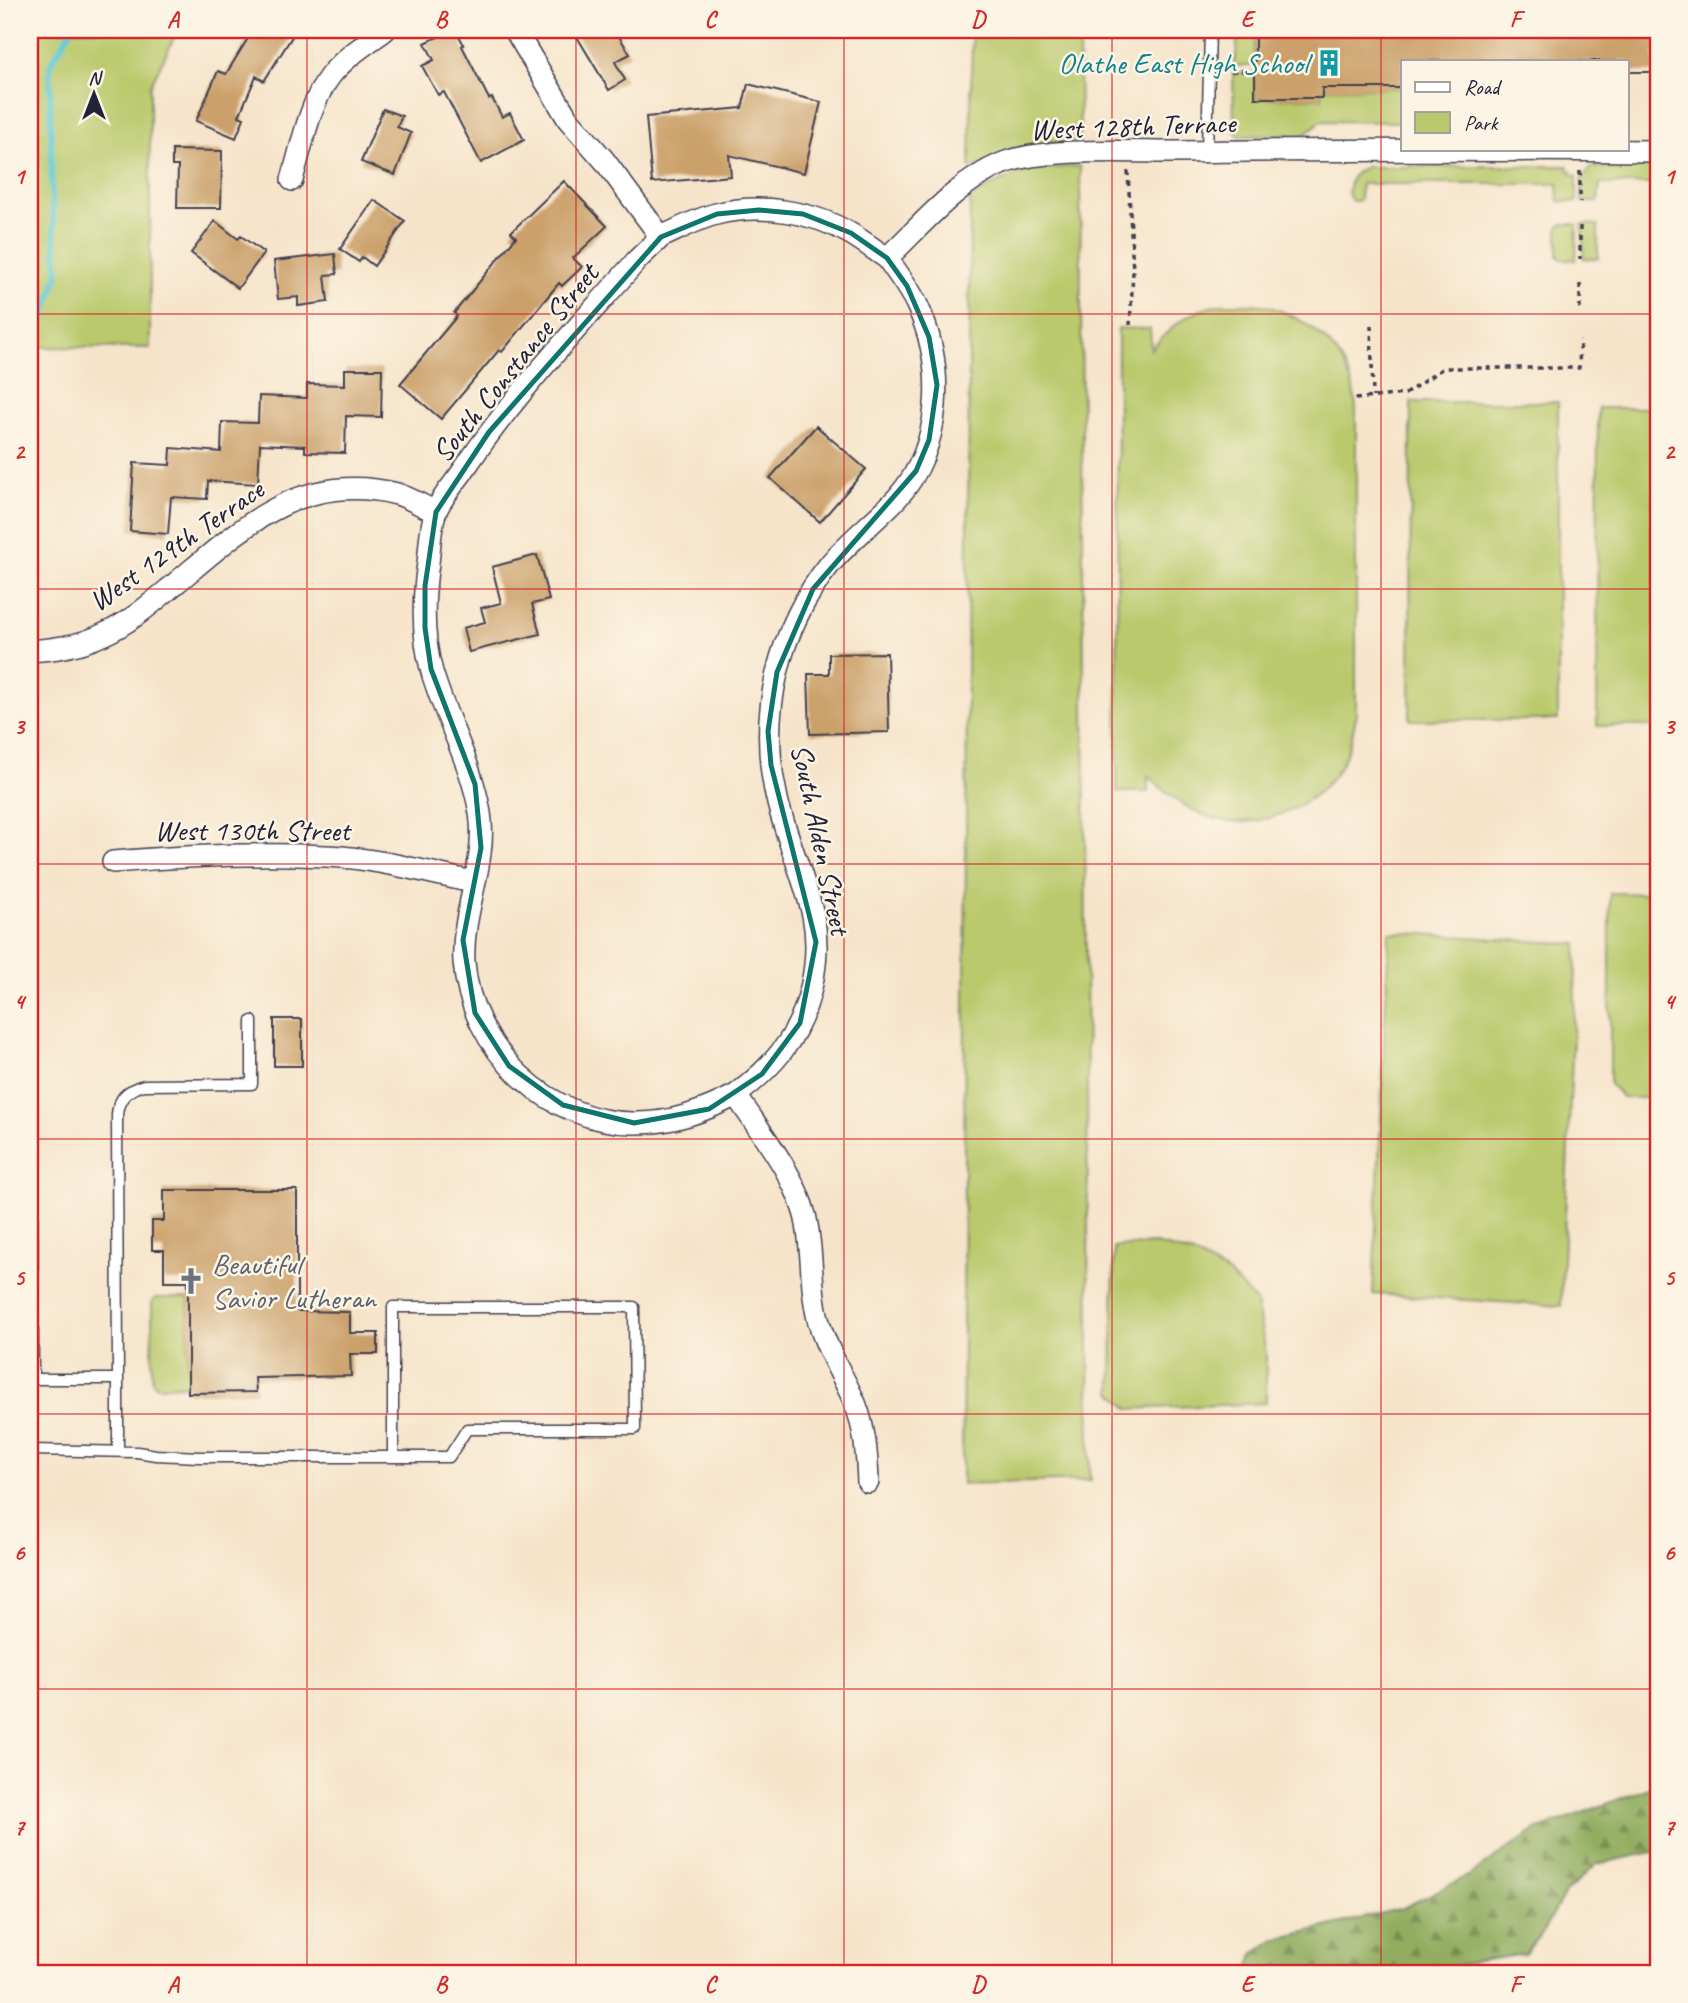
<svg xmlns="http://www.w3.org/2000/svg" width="1688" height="2003" viewBox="0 0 1688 2003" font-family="Caveat,sans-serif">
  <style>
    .green { fill: #b9c96c; stroke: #6e7654; stroke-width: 2 }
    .forest { fill: url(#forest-firs); stroke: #5a684e; stroke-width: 2 }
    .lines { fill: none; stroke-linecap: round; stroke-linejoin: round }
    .stream { stroke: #5bc8d2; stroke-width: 6 }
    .building { fill: #cba06b }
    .service-casing { stroke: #423f50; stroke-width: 13 }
    .minor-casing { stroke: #423f50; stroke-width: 24 }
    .path { stroke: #423f50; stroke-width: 3.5; stroke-dasharray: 5 5; stroke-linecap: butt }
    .service { stroke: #fff; stroke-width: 10 }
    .minor { stroke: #fff; stroke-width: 21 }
    .marked { fill: none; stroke: #0f766e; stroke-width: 5; stroke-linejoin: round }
    .grid { fill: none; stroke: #d62828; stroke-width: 2; stroke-opacity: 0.55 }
    .labels { text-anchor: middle; stroke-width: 5; stroke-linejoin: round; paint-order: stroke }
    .culture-label { font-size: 30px; fill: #0d838f; stroke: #fcf5e5; text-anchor: end }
    .street-label { font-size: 30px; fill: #22223b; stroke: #fcf5e5 }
    .worship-label { font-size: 30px; fill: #5b616d; stroke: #fcf5e5; text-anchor: start }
    .neatline { fill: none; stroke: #d62828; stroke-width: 2.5 }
    .grid-label { font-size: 23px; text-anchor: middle; font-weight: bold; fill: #d62828 }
  </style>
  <defs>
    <pattern id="forest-firs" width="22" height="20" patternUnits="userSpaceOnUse" patternTransform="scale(1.75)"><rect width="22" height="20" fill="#92ad60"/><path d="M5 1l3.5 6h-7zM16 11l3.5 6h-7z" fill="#778c50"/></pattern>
  </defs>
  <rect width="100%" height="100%" fill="#fcf5e5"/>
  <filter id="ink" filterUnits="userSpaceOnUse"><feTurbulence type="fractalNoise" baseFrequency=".0143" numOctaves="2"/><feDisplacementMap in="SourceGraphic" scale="14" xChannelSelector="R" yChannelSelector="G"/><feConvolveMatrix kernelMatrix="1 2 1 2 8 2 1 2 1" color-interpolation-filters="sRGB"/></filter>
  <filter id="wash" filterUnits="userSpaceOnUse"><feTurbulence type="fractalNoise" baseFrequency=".00686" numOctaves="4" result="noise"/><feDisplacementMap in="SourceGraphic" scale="28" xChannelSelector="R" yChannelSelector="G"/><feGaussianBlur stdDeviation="1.57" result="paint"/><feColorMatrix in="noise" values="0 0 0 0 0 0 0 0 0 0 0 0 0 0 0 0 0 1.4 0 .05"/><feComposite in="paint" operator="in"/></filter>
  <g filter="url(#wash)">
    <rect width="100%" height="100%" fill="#f6e4ca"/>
    <!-- green -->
    <path class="green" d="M 30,30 L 178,30 L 150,86 L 150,348 L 30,347 Z
      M 1237,30 L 1255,30 L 1255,66 L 1233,66 L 1237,49 Z
      M 1079,33 L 1080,141 L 1029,145 L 970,169 L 972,35 Z
      M 1233,73 L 1255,73 L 1255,98 L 1322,98 L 1322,88 L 1403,88 L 1402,122 L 1321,121 L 1304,135 L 1239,136 L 1234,130 Z
      M 1080,166 L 1090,1480 L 962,1484 L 970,198 C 1010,172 1033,169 1080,166 Z
      M 1568,166 L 1568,171 L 1572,171 L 1572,175 L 1577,175 L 1577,202 L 1559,201 L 1558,184 L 1361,184 L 1360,199 L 1358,201 L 1352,201 L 1348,194 C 1349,180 1353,172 1366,167 Z
      M 1658,166 L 1658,184 L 1600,184 L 1598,202 L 1582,202 L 1582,175 L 1586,175 L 1590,167 Z
      M 1562,224 L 1577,224 L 1576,260 L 1561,259 L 1558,256 L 1558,227 Z
      M 1582,224 L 1598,225 L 1598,258 L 1584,259 Z
      M 1223,304 C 1240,304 1257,303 1273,308 C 1307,319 1340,346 1351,381 C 1354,389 1355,399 1356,408 L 1356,717 C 1352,735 1349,753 1339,768 C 1314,810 1251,834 1206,816 C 1183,807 1166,793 1148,776 L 1148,792 L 1117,792 L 1118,328 L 1150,329 L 1151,349 C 1175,323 1188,311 1223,304 Z
      M 1411,402 L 1558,402 L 1558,720 L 1410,720 Z
      M 1598,408 L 1658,408 L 1658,726 L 1597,726 Z
      M 1610,893 L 1658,894 L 1658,1098 L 1623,1098 L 1610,1084 Z
      M 1389,932 L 1577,944 L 1561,1306 L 1373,1294 Z
      M 1155,1244 L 1193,1254 L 1228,1273 L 1256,1302 L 1266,1353 L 1266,1403 L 1129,1409 L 1112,1392 L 1114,1247 Z
      M 156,1298 L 188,1298 L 188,1385 L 157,1386 L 152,1381 L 152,1301 Z"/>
    <!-- forest -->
    <path class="forest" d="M 1658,1785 L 1658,1851 L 1597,1864 L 1565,1893 L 1545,1928 L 1525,1954 L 1478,1961 L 1430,1973 L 1247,1973 L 1254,1954 L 1273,1940 L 1403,1908 L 1470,1875 L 1536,1830 Z"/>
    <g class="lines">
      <!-- stream -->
      <path class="stream" d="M 30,345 L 35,343 L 58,275 L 52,203 L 50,65 L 71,30"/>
    </g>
    <g id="blocks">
      <!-- building -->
      <path class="building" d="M 253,30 L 285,30 L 293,35 L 264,81 L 256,76 L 239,116 L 244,118 L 236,138 L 196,121 L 218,71 L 226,74 Z
        M 452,30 L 456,30 L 464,45 L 462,46 L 489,99 L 492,98 L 502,117 L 510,113 L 524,140 L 481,163 L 444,92 L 438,95 L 422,66 L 434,60 L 425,43 Z
        M 573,30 L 615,30 L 630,54 L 615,62 L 625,80 L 609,90 Z
        M 1255,30 L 1658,30 L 1658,51 L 1654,51 L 1654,72 L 1627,72 L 1627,61 L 1403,61 L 1403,88 L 1322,88 L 1322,98 L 1255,98 Z
        M 748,84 L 821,102 L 804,173 L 729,155 L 731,176 L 652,183 L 646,117 L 742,108 Z
        M 383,109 L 402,116 L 397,127 L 411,133 L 395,175 L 361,162 Z
        M 172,150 L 222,151 L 221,208 L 177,208 L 178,166 L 172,166 Z
        M 564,181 L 607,226 L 573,258 L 582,267 L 562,286 L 559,283 L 502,352 L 499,350 L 441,419 L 400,384 L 457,316 L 454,313 L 516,237 L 511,232 Z
        M 374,200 L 405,221 L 374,266 L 362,257 L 359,262 L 340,249 Z
        M 215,221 L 238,239 L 241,236 L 264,253 L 238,288 L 191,253 Z
        M 335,254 L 337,274 L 325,275 L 328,302 L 298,306 L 298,297 L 278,299 L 274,261 Z
        M 345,369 L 382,369 L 381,417 L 346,416 L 345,453 L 305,452 L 305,446 L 260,444 L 258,484 L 208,481 L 207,499 L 171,497 L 168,534 L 130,531 L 134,463 L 170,465 L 171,448 L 221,452 L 222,422 L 258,423 L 259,396 L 307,398 L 307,384 L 345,385 Z
        M 816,426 L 866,469 L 820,522 L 770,478 Z
        M 537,555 L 549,600 L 532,604 L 540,634 L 469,652 L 463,628 L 485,622 L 481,608 L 501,603 L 492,567 Z
        M 887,653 L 889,732 L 810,734 L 808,674 L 829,674 L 829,654 Z
        M 274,1019 L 302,1019 L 302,1066 L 274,1066 Z
        M 164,1190 L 297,1190 L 297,1311 L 350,1312 L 350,1333 L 378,1333 L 378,1354 L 350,1354 L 351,1376 L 255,1378 L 256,1392 L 188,1393 L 188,1281 L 164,1281 L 164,1250 L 152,1250 L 152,1221 L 164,1221 Z"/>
    </g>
  </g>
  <g filter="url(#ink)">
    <use href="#blocks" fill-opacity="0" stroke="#423f50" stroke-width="2"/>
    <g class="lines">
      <defs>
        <path id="service" d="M 1207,151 L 1210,30
          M 30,1131 L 32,1145 L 33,1379 L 118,1379 L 117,1115 C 118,1098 128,1089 144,1085 L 252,1084 L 252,1021
          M 30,1450 L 137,1452 L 156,1455 L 199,1457 L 449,1457 L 467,1429 L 635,1429 L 634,1307 L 393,1307 L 393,1457
          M 118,1451 L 118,1379"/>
        <path id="minor" d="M 515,30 L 568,119 L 604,160 L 661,237 L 638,259 C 579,327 515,393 465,468 C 456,482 442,496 436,511 C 430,526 430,547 428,563 C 423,597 422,637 432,672 C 446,720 472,764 480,813 C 488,862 461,911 464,962 C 470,1048 549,1125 637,1123 C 673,1123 705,1111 736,1095
          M 292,180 C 301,148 310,102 330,76 C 345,57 366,44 385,30
          M 661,237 C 679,229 697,219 716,214 C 760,203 812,211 851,234 C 863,241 875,250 887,258 C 922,225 956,183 1001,164 C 1042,147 1129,152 1175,152 C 1336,149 1497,150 1658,151
          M 30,651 C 55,649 79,646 102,635 C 130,623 153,602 176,583 C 243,527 301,470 397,494 C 410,498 423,506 436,512
          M 113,862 C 184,856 256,853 326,856 C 376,858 425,872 473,882
          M 868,1482 C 867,1455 865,1428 855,1403 C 844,1377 828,1353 820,1326 C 809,1290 814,1251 805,1215 C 793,1171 760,1132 736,1095 C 753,1082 769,1068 782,1051 C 810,1015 822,960 813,915 C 804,876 786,838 777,799 C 767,757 767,715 777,673 C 786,634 805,595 830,564 C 850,540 877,520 898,497 C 943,446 945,367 918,307 C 910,289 898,274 887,258"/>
      </defs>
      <!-- service casing -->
      <use href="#service" class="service-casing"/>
      <!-- minor casing -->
      <use href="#minor" class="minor-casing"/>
      <!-- path -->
      <path class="path" d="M 1231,71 L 1255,71
        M 1128,171 L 1133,272 L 1130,325
        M 1580,171 L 1580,202
        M 1580,226 L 1580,259
        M 1580,284 L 1580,314
        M 1371,325 L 1373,397
        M 1355,399 L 1405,394 L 1443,368 L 1579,368 L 1580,340"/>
      <!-- service -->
      <use href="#service" class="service"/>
      <!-- minor -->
      <use href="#minor" class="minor"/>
    </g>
  </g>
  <!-- marked area -->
  <path class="marked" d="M 759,210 L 803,214 L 851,233 L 887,258 L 907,286 L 929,337 L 937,385 L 929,440 L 916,471 L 813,589 L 777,672 L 768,731 L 771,765 L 816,942 L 800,1023 L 762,1074 L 709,1109 L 634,1123 L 563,1105 L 509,1066 L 475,1013 L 463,940 L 481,848 L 475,784 L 431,669 L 425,628 L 425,586 L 436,512 L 489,432 L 661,237 L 717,214 Z"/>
  <!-- grid -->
  <path class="grid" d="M 307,30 L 307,1973M 576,30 L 576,1973M 844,30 L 844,1973M 1112,30 L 1112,1973M 1381,30 L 1381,1973M 30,314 L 1658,314M 30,589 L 1658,589M 30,864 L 1658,864M 30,1139 L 1658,1139M 30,1414 L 1658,1414M 30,1689 L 1658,1689"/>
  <!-- icons -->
  <defs>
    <symbol id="building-bare" viewBox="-9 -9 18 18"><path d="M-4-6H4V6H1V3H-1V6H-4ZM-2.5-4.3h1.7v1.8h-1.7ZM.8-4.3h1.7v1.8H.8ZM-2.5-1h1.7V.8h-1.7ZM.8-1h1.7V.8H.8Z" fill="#0f9aa8" stroke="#fcf5e5" stroke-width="2.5" paint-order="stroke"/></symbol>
    <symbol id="church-bare" viewBox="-9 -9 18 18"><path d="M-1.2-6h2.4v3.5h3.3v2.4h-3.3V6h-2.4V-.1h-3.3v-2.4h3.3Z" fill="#6b7280" stroke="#fcf5e5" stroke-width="2.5" paint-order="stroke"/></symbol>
  </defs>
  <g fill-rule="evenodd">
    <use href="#building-bare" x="1310" y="44" width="38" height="38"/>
    <use href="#church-bare" x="172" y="1262" width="38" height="38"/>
  </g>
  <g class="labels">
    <!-- culture labels -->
    <g class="culture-label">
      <text x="1308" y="73">Olathe East High School</text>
    </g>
    <!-- street labels -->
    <g class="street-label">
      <text transform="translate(1133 126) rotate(-2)" y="10">West 128th Terrace</text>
      <text transform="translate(515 363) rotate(-51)" y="10">South Constance Street</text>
      <text transform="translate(176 545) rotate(-35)" y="10">West 129th Terrace</text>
      <text x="252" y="840">West 130th Street</text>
      <text transform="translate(821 839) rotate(78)" y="10">South Alden Street</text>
    </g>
    <!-- worship labels -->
    <g class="worship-label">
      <text x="212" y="1274">Beautiful<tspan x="212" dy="34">Savior Lutheran</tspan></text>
    </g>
  </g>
  <!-- margin -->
  <rect width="1688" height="2003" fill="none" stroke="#fcf5e5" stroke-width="77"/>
  <!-- legend -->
  <rect x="1401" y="60" width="228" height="91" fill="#fcf5e5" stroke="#a5a1a1" stroke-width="2"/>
  <rect x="1415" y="82" width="35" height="10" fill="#ffffff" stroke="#a5a1a1" stroke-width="2"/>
  <text x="1464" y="94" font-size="21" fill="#22223b">Road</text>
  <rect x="1415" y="112" width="35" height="21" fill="#b9c96c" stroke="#a5a1a1" stroke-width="2"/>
  <text x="1464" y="130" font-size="21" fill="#22223b">Park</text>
  <!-- north arrow -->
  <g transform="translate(94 94)" stroke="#fcf5e5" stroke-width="5" paint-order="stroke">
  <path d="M0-5L12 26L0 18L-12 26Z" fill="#22223b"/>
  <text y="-10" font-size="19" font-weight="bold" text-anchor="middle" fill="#22223b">N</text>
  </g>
  <rect x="38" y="38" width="1612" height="1927" class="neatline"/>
  <g class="grid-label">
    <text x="173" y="27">A</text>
    <text x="441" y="27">B</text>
    <text x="710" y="27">C</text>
    <text x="978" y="27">D</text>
    <text x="1247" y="27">E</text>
    <text x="1515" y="27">F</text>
    <text x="19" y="184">1</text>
    <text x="1669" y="184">1</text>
    <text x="19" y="459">2</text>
    <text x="1669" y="459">2</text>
    <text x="19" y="734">3</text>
    <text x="1669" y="734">3</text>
    <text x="19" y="1009">4</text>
    <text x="1669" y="1009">4</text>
    <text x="19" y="1285">5</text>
    <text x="1669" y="1285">5</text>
    <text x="19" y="1560">6</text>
    <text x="1669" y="1560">6</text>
    <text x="19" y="1835">7</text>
    <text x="1669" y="1835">7</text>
    <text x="173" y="1992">A</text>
    <text x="441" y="1992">B</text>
    <text x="710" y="1992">C</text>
    <text x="978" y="1992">D</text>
    <text x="1247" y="1992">E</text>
    <text x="1515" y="1992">F</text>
  </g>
</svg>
